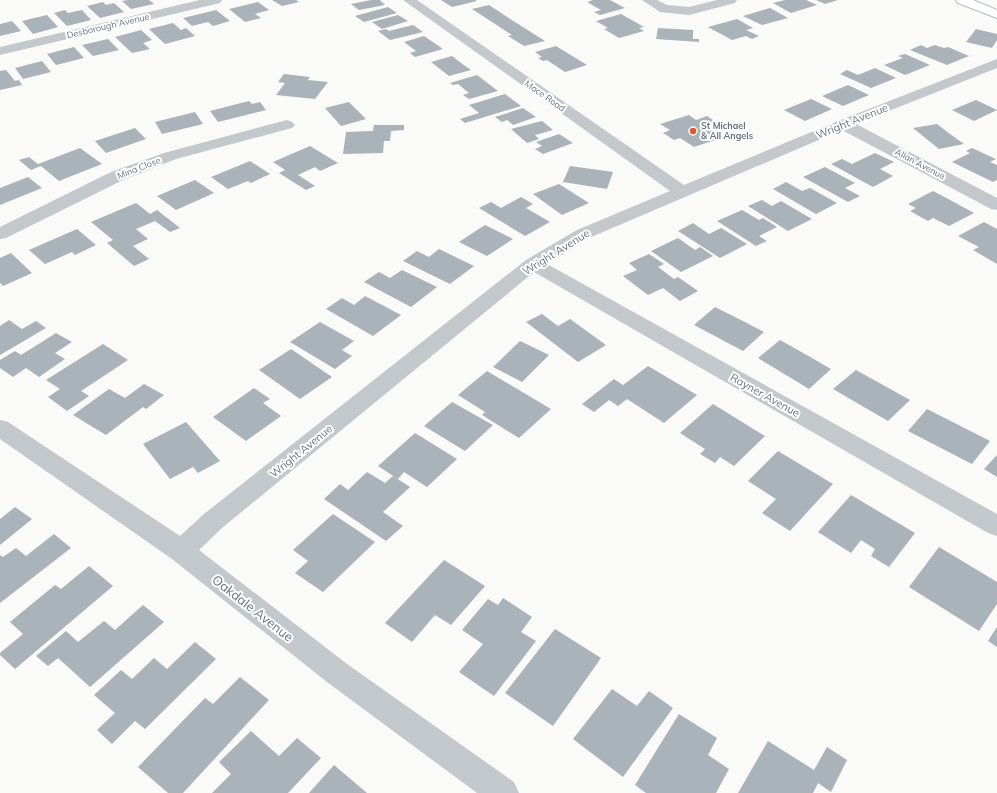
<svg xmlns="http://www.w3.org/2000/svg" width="997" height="793" viewBox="0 0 997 793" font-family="Mulish,sans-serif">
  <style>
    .building { fill: #aab3b9 }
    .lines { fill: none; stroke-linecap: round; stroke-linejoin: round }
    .major-casing { stroke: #b5babe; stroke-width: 2 }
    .minor { fill: #c3c8cc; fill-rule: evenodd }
    .major { fill: #fff; fill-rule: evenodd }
    .poi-dot { fill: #e4572e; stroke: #fff; stroke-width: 1.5 }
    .labels { text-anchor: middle; stroke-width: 4; stroke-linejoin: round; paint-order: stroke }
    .far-street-label { font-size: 9px; fill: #657683; stroke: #fff }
    .far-poi-label { font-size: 9px; font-weight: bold; fill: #657683; stroke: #fff; text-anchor: start }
    .street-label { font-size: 11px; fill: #657683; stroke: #fff }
    .near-street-label { font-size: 13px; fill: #657683; stroke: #fff }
  </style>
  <rect width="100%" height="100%" fill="#fafaf8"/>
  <!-- building -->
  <path class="building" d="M 128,0 L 149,0 L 154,4 L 131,9 L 122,1 Z
    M 272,0 L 296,0 L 299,2 L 282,6 Z
    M 371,0 L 380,0 L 385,5 L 359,10 L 351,4 Z
    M 441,0 L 475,0 L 477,1 L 452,7 Z
    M 593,0 L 610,0 L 625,8 L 600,15 L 594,12 L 601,10 L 587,2 Z
    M 785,0 L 806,0 L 817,5 L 791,13 L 773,3 Z
    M 816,0 L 838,0 L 825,4 Z
    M 103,2 L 106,5 L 114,3 L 124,12 L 100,18 L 87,6 Z
    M 258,2 L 269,10 L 255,14 L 261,18 L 245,22 L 229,9 Z
    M 489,5 L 515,22 L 545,41 L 524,46 L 508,36 L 512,35 L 472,9 Z
    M 388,7 L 397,13 L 364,22 L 355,16 Z
    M 770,8 L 788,18 L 762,25 L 743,16 Z
    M 65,10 L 68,13 L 82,10 L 91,20 L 67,26 L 54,13 Z
    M 216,10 L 230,21 L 213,26 L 208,22 L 192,26 L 183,18 Z
    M 621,14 L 644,27 L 639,28 L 644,31 L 619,38 L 604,29 L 608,28 L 596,21 Z
    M 47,15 L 58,27 L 33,34 L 22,21 Z
    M 398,15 L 408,21 L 382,29 L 372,22 Z
    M 737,19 L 753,28 L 746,30 L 759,36 L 752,39 L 746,36 L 732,40 L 708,27 Z
    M 12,21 L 21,31 L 0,36 L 0,24 Z
    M 173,23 L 181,30 L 186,28 L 195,36 L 165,44 L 149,29 Z
    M 413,25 L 423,32 L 390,40 L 378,31 L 386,29 L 389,31 Z
    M 658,28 L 693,30 L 693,39 L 699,39 L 699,42 L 656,39 Z
    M 976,29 L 997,34 L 997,40 L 992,48 L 966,42 Z
    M 141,30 L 152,40 L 143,43 L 150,49 L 132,53 L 115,37 Z
    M 424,36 L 443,49 L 415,57 L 410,53 L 416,51 L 404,42 Z
    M 108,39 L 119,50 L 93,56 L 82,45 Z
    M 921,45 L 927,48 L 935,45 L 944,48 L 948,47 L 969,56 L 947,65 L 910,50 Z
    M 556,46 L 587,65 L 565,72 L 547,60 L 543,61 L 538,58 L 542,57 L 535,52 Z
    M 74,47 L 84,58 L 56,65 L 47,54 Z
    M 905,54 L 930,65 L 905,75 L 884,65 L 903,58 L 898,56 Z
    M 452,56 L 461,63 L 471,70 L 449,76 L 431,62 Z
    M 42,61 L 51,72 L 23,79 L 15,68 Z
    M 875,68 L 896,78 L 871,88 L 840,74 L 847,70 L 858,75 Z
    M 6,70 L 15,81 L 19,80 L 22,85 L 0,90 L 0,71 Z
    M 284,74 L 310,77 L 308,80 L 328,82 L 315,99 L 276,95 L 285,83 L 278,82 Z
    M 477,75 L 498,91 L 469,99 L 463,95 L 469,93 L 458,84 L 453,85 L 450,83 Z
    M 848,85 L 869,95 L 843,106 L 822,96 Z
    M 505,94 L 521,106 L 465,123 L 460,119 L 479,113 L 469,105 Z
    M 811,99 L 832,109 L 805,121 L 784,110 Z
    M 976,100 L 997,110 L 974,121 L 952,110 Z
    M 249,101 L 252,104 L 260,102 L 266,110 L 218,122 L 210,111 Z
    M 349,102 L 366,119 L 341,126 L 325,108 Z
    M 523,108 L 536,117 L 513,125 L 507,120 L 502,122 L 495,117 Z
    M 195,112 L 203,124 L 162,134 L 155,122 Z
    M 689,115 L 696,120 L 707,116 L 726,129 L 717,132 L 724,137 L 694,147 L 680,138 L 674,140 L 663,133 L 670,130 L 660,124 Z
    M 542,121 L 553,130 L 535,135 L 539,139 L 527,143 L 511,129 Z
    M 937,124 L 950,134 L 964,144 L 939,149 L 913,128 Z
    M 374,125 L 404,125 L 404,130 L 391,131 L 390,141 L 384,141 L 383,153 L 343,154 L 346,132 L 373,131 Z
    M 135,128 L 146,139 L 106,153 L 95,141 Z
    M 559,134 L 573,143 L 543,154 L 535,149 L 542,146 L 536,142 Z
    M 310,146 L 338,163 L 320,171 L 315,167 L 298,175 L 315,186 L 306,190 L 279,173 L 285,170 L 273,162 Z
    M 80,148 L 102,164 L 59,181 L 41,166 L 31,170 L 19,160 L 29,157 L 38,164 Z
    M 972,148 L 996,159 L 990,162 L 997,165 L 997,180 L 993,182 L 952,162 L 970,153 L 966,151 Z
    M 875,153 L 894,162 L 880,169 L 893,176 L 873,187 L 831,164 L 842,159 L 852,164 Z
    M 250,161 L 270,174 L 251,183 L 248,181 L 228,189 L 211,177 Z
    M 570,166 L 613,172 L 607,189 L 563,182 Z
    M 825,167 L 855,183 L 845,188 L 860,196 L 848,202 L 803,177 Z
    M 28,177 L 42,188 L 0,205 L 0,188 Z
    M 195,180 L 214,193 L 176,210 L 157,196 Z
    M 786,182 L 802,191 L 810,188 L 837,203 L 816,214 L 773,189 Z
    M 559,184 L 589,203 L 562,215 L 533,194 Z
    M 933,191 L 952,201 L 974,213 L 949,226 L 933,218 L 928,221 L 910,211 L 916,208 L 908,204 Z
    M 521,197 L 533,204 L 526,208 L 550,222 L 525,236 L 479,208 L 491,202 L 501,208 Z
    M 762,200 L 772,206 L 781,201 L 812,219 L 788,231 L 748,206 Z
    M 136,203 L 150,214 L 157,210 L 180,228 L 170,232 L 155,221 L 136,229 L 148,239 L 133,246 L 149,259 L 134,266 L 107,243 L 113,240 L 91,222 Z
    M 742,210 L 759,220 L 763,218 L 777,227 L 759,236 L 767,241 L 756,246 L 717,221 Z
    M 984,222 L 997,229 L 997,264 L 973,250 L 979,247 L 958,236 Z
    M 693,223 L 709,234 L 721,228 L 747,244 L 720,258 L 678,231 Z
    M 485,225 L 513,239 L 487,256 L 459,242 Z
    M 77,229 L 96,245 L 75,255 L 72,252 L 45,264 L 29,250 Z
    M 678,238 L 695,250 L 700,247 L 713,256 L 681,272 L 651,251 Z
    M 439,249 L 474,266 L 450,284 L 403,261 L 417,251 L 429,257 Z
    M 11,253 L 32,273 L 3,286 L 0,283 L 0,258 Z
    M 649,254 L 664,264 L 658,267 L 674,279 L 678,277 L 698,291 L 680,301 L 663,288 L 648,295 L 623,276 L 637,270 L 629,263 Z
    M 402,270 L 437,287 L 411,307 L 364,282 L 379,272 L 390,278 Z
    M 365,296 L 401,315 L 373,336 L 326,309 L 342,298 L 354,305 Z
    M 715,307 L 739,319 L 764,332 L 743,351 L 694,325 Z
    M 542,314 L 558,326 L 570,319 L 606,345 L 578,362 L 526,322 Z
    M 9,320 L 22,329 L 36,321 L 46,328 L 0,355 L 0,326 Z
    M 320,322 L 354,341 L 342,350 L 352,356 L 335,369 L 290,342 Z
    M 56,333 L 72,342 L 55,353 L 65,359 L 39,377 L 26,368 L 13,377 L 0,368 L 0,360 L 15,351 L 21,355 Z
    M 780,340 L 805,354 L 831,369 L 809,389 L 758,358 Z
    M 520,341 L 549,355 L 522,382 L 493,367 Z
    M 103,344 L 128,360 L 81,391 L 89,396 L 67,411 L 48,397 L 60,389 L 46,380 Z
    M 291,349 L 332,377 L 300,399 L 259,370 Z
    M 648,366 L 697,395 L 664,423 L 627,399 L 618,406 L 609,400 L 594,412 L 582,404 L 614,379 L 623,385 Z
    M 856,370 L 910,400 L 888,421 L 833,389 Z
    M 487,371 L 551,409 L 519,438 L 482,415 L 485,412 L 458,395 Z
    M 144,384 L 164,395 L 146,409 L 143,407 L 106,435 L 73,415 L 109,389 L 125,398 Z
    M 254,388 L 270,399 L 263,403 L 281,416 L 246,441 L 213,417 Z
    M 452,402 L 493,425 L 465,451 L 424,426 Z
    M 713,404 L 765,436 L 734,466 L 720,457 L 715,463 L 700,454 L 705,449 L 680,433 Z
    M 927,409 L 990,441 L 972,464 L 908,431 Z
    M 186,422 L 220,461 L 198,473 L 193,467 L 170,479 L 143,444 Z
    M 415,433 L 457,459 L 427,487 L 404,472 L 398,479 L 378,466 Z
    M 778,451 L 833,484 L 790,531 L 762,513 L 776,499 L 748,481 Z
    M 997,455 L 997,477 L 984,469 Z
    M 367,472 L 385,483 L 393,476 L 410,487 L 383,512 L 403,526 L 386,541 L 324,499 L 340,484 L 348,490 Z
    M 851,495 L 915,533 L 889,567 L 871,556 L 875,549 L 861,540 L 851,553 L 818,532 Z
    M 15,507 L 32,519 L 0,545 L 0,519 Z
    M 333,514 L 375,542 L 323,592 L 295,573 L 308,561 L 293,550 Z
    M 54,534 L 71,548 L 0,603 L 0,555 L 3,557 L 16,548 L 26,556 Z
    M 939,547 L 997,582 L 997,604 L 979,631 L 909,587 Z
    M 444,560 L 485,586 L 451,625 L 435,615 L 412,642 L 385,623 Z
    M 89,566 L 113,586 L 15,669 L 0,655 L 0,653 L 23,634 L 10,622 L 55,585 L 61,589 Z
    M 503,598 L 532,617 L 521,632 L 536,641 L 494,696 L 459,672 L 483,644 L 462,630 L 488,599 L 498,605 Z
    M 143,605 L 164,622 L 90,687 L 58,658 L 48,666 L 36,656 L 66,631 L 78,642 L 104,621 L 115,630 Z
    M 997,627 L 997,647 L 988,641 Z
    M 555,629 L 601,658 L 553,726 L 505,693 Z
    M 195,642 L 216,659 L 145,729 L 135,721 L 112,744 L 97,730 L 115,713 L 94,695 L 121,670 L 132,679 L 154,658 L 167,669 Z
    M 240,677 L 269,700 L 183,793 L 168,793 L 138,767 L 205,698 L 213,704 Z
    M 612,689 L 637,706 L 649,691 L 673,708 L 623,777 L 573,739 Z
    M 679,714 L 717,738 L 708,755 L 729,769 L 716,793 L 646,793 L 635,785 Z
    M 251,731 L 279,756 L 297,738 L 321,758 L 288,793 L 212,793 L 231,774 L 219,762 Z
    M 768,741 L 814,770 L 827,747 L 847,760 L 831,792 L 818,783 L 813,793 L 738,793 Z
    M 334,765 L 367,793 L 309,793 Z"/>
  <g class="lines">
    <defs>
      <path id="major" d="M 956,0 L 973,0 L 997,10 L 997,18 L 958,3 Z"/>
    </defs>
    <!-- major casing -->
    <use href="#major" class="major-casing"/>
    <!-- minor -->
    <path class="minor" d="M 200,0 L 222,0 L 220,3 L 216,4 L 0,55 L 0,47 Z
      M 403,0 L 417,0 L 684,185 L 838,121 L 997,59 L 997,68 L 856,124 L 997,198 L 997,210 L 991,209 L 842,130 L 589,238 L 547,264 L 997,514 L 997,536 L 988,533 L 534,272 L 222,528 L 199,550 L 347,664 L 514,782 L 519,793 L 477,793 L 327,682 L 172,559 L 0,439 L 0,420 L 8,422 L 180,536 L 204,514 L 526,260 L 577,230 L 670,191 Z
      M 642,0 L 657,0 L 667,5 L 689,7 L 717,0 L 737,0 L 735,3 L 689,15 L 660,12 Z
      M 287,120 L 292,122 L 295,125 L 292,128 L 176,159 L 123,180 L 6,238 L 0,239 L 0,227 L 111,172 L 164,153 Z"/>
    <!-- major -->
    <use href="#major" class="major"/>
  </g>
  <!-- markers -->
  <circle class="poi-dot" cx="693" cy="131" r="4"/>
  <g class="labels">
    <!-- far-street labels -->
    <g class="far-street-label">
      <text transform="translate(108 26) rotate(-13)" y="3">Desborough Avenue</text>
      <text transform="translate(545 96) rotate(35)" y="3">Mace Road</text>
      <text transform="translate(920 164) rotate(28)" y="3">Allan Avenue</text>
      <text transform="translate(139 168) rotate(-21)" y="3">Mina Close</text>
    </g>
    <!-- far-poi labels -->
    <g class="far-poi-label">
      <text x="701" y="129">St Michael<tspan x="701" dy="10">&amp; All Angels</tspan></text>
    </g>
    <!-- street labels -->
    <g class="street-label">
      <text transform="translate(852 121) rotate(-22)" y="4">Wright Avenue</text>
      <text transform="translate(556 252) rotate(-32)" y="4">Wright Avenue</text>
      <text transform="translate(765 395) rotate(29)" y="4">Rayner Avenue</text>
      <text transform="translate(301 451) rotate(-39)" y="4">Wright Avenue</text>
    </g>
    <!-- near-street labels -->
    <g class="near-street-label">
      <text transform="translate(253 608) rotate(38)" y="5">Oakdale Avenue</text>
    </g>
  </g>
</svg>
